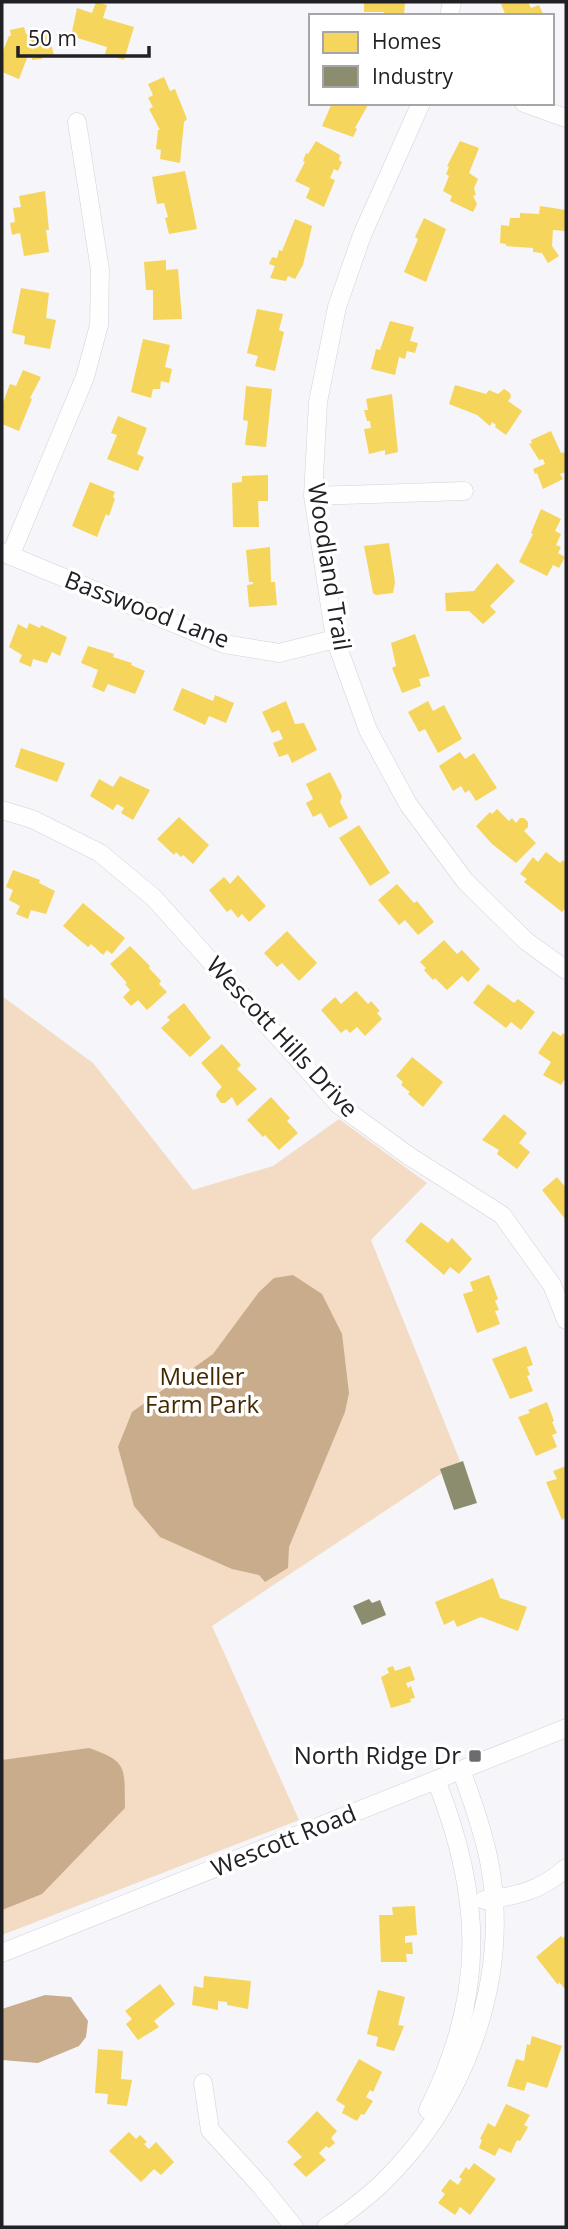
<svg xmlns="http://www.w3.org/2000/svg" width="568" height="2229" viewBox="0 0 568 2229" font-family="'Open Sans',sans-serif">
  <style>
    .green { fill: #f3dcc3 }
    .water { fill: #c8ac8b }
    .homes { fill: #f6d55c }
    .industry { fill: #8c8c6e }
    .lines { fill: none; stroke-linecap: round; stroke-linejoin: round }
    .minor-casing { stroke: #d2d2d7; stroke-width: 19 }
    .minor { stroke: #fefefe; stroke-width: 18 }
    .poi-dot { fill: #6b6b70; stroke: #fff; stroke-width: 2.5 }
    .labels { text-anchor: middle; stroke-width: 7; stroke-linejoin: round; paint-order: stroke }
    .street-label { font-size: 24px; fill: #212025; stroke: #fff }
    .park-label { font-size: 24px; fill: #442900; stroke: #fff }
    .poi-label { font-size: 24px; fill: #212025; stroke: #fff; text-anchor: end }
  </style>
  <rect width="100%" height="100%" fill="#f5f5fa"/>
  <!-- green -->
  <path class="green" d="M 2,996 L 93,1063 L 193,1190 L 273,1166 L 339,1119 L 427,1183 L 371,1240 L 460,1461 L 212,1626 L 299,1820 L 2,1935 Z"/>
  <!-- water -->
  <path class="water" d="M 293,1275 L 322,1294 L 342,1334 L 349,1393 L 345,1412 L 289,1547 L 288,1568 L 265,1582 L 259,1575 L 232,1569 L 160,1537 L 134,1506 L 118,1447 L 132,1412 L 213,1354 L 259,1292 L 274,1278 Z
    M 89,1748 C 129,1762 124,1768 125,1808 L 42,1894 L 2,1910 L 2,1760 Z
    M 45,1995 L 71,1997 L 88,2021 L 86,2037 L 79,2046 L 38,2063 L 2,2060 L 2,2009 Z"/>
  <!-- homes -->
  <path class="homes" d="M 96,2 L 107,5 L 103,18 L 134,27 L 124,60 L 105,54 L 107,47 L 71,36 L 77,8 L 92,13 Z
    M 364,2 L 405,2 L 404,16 L 384,16 L 384,12 L 364,12 Z
    M 506,2 L 528,2 L 531,8 L 539,5 L 544,16 L 506,16 L 501,4 Z
    M 24,27 L 26,34 L 48,33 L 54,55 L 42,56 L 42,59 L 32,60 L 32,55 L 26,56 L 27,58 L 19,79 L 2,72 L 2,53 L 9,36 L 11,36 L 10,30 Z
    M 164,77 L 170,91 L 175,89 L 187,119 L 184,122 L 180,163 L 160,159 L 161,150 L 156,149 L 158,130 L 160,130 L 149,109 L 153,107 L 148,98 L 153,95 L 148,84 Z
    M 332,103 L 369,103 L 355,128 L 357,129 L 353,137 L 322,126 Z
    M 316,141 L 340,155 L 339,160 L 342,162 L 338,171 L 334,169 L 330,178 L 335,180 L 324,207 L 306,198 L 310,188 L 295,181 L 305,162 L 303,161 L 306,153 L 308,154 Z
    M 460,141 L 479,148 L 469,173 L 478,179 L 474,188 L 476,195 L 473,196 L 477,204 L 473,212 L 450,201 L 452,196 L 443,191 L 449,176 L 446,174 L 449,167 L 447,166 Z
    M 185,171 L 197,229 L 169,234 L 165,218 L 168,217 L 164,203 L 157,204 L 152,177 Z
    M 45,191 L 49,230 L 46,230 L 49,252 L 24,256 L 20,233 L 12,235 L 10,223 L 15,222 L 13,208 L 21,207 L 19,196 Z
    M 540,206 L 566,210 L 566,231 L 553,230 L 552,246 L 559,256 L 548,263 L 542,253 L 533,252 L 533,248 L 506,246 L 506,244 L 500,243 L 501,225 L 509,226 L 510,218 L 520,218 L 520,213 L 539,214 Z
    M 424,218 L 446,229 L 426,282 L 404,272 L 418,239 L 415,237 Z
    M 295,219 L 312,226 L 303,265 L 295,279 L 288,276 L 286,281 L 270,278 L 275,266 L 269,264 L 272,257 L 277,258 L 279,250 L 282,251 Z
    M 166,260 L 166,270 L 178,269 L 182,319 L 153,320 L 153,290 L 146,290 L 144,262 Z
    M 21,288 L 49,293 L 46,318 L 56,320 L 50,349 L 24,344 L 25,336 L 12,333 Z
    M 257,309 L 283,314 L 279,330 L 284,332 L 275,371 L 255,366 L 258,356 L 247,353 Z
    M 390,321 L 414,327 L 410,341 L 418,343 L 415,353 L 407,351 L 405,359 L 399,357 L 395,375 L 371,369 L 376,349 L 380,350 Z
    M 143,339 L 170,345 L 165,367 L 172,369 L 169,383 L 161,381 L 160,389 L 153,389 L 151,398 L 131,392 Z
    M 23,370 L 41,377 L 30,398 L 32,399 L 19,431 L 2,424 L 2,405 L 10,384 L 16,386 Z
    M 455,385 L 486,394 L 489,390 L 498,394 L 504,389 L 510,393 L 511,397 L 508,401 L 522,411 L 506,435 L 495,427 L 496,425 L 492,422 L 490,426 L 477,415 L 449,404 Z
    M 246,386 L 272,389 L 266,447 L 245,445 L 248,421 L 243,420 Z
    M 392,394 L 398,452 L 385,455 L 385,450 L 369,454 L 364,429 L 371,428 L 370,421 L 367,421 L 364,410 L 368,410 L 366,399 Z
    M 118,416 L 147,428 L 137,454 L 144,457 L 138,471 L 107,459 L 117,435 L 111,433 Z
    M 551,431 L 561,453 L 564,452 L 566,456 L 566,472 L 560,474 L 563,479 L 543,489 L 537,473 L 535,474 L 533,469 L 545,464 L 543,459 L 539,460 L 529,444 L 532,443 L 531,440 Z
    M 268,475 L 268,501 L 258,501 L 259,527 L 233,527 L 232,483 L 242,482 L 242,476 Z
    M 90,482 L 115,492 L 113,497 L 115,499 L 109,516 L 106,514 L 97,537 L 72,526 Z
    M 541,509 L 561,519 L 555,531 L 561,534 L 556,545 L 561,547 L 558,553 L 565,557 L 559,568 L 553,565 L 547,576 L 519,562 L 533,534 L 531,533 Z
    M 389,543 L 395,582 L 393,593 L 376,595 L 373,593 L 364,546 Z
    M 270,547 L 271,582 L 275,582 L 277,605 L 249,607 L 247,585 L 253,584 L 253,582 L 249,582 L 246,550 Z
    M 497,563 L 515,581 L 490,606 L 496,612 L 483,624 L 469,611 L 446,611 L 445,593 L 474,591 Z
    M 29,623 L 40,628 L 41,625 L 67,637 L 60,656 L 52,652 L 47,663 L 33,659 L 31,667 L 19,662 L 22,655 L 9,647 L 18,624 L 27,629 Z
    M 415,634 L 430,676 L 419,679 L 421,686 L 402,693 L 392,668 L 396,666 L 391,643 Z
    M 88,646 L 114,654 L 113,657 L 132,663 L 131,665 L 145,671 L 135,694 L 108,684 L 104,692 L 92,687 L 98,670 L 81,663 Z
    M 182,688 L 213,701 L 215,695 L 234,703 L 226,723 L 209,716 L 205,725 L 173,710 Z
    M 286,701 L 295,724 L 304,723 L 317,750 L 292,763 L 288,754 L 279,757 L 273,743 L 283,739 L 279,730 L 272,733 L 262,712 Z
    M 428,701 L 433,711 L 444,705 L 462,739 L 438,753 L 425,729 L 419,732 L 408,712 Z
    M 21,748 L 65,763 L 57,782 L 15,767 Z
    M 460,752 L 465,759 L 474,753 L 497,788 L 476,801 L 469,790 L 465,793 L 461,786 L 453,791 L 439,766 Z
    M 330,772 L 342,796 L 340,802 L 348,818 L 329,828 L 321,813 L 313,817 L 306,803 L 313,799 L 306,784 Z
    M 120,776 L 150,790 L 133,820 L 121,813 L 124,808 L 117,804 L 113,810 L 90,796 L 99,779 L 113,787 Z
    M 497,809 L 509,821 L 512,818 L 516,823 L 520,818 L 524,818 L 528,822 L 528,827 L 524,831 L 536,843 L 516,863 L 492,844 L 476,826 L 490,812 L 492,814 Z
    M 179,817 L 209,845 L 193,864 L 183,855 L 181,857 L 176,852 L 174,855 L 157,839 Z
    M 359,825 L 390,873 L 370,886 L 339,838 Z
    M 546,852 L 560,863 L 563,860 L 566,863 L 566,907 L 562,912 L 524,882 L 527,879 L 520,874 L 533,857 L 538,862 Z
    M 13,870 L 40,880 L 39,883 L 55,891 L 46,914 L 31,910 L 28,919 L 16,914 L 20,906 L 9,900 L 13,890 L 6,887 Z
    M 238,875 L 266,906 L 249,922 L 242,914 L 238,918 L 231,909 L 227,912 L 209,890 L 224,877 L 230,884 Z
    M 397,884 L 414,903 L 417,901 L 434,922 L 418,935 L 405,920 L 399,925 L 378,900 Z
    M 83,903 L 125,938 L 112,954 L 107,950 L 103,955 L 91,944 L 88,947 L 63,926 Z
    M 287,931 L 317,963 L 299,981 L 282,963 L 277,967 L 264,953 Z
    M 444,940 L 457,954 L 462,950 L 480,969 L 468,982 L 462,976 L 447,990 L 435,978 L 433,980 L 424,970 L 426,968 L 420,962 Z
    M 130,946 L 150,966 L 149,968 L 161,981 L 159,984 L 167,992 L 147,1010 L 138,1000 L 131,1006 L 123,997 L 130,990 L 125,984 L 127,983 L 110,964 Z
    M 488,984 L 514,1003 L 518,999 L 535,1012 L 521,1030 L 511,1022 L 506,1028 L 473,1003 Z
    M 356,991 L 368,1004 L 371,1001 L 380,1011 L 377,1013 L 382,1019 L 365,1036 L 357,1027 L 350,1033 L 346,1029 L 341,1033 L 321,1010 L 335,997 L 341,1004 Z
    M 184,1003 L 211,1038 L 190,1057 L 161,1028 L 170,1020 L 167,1017 Z
    M 553,1031 L 561,1036 L 563,1033 L 566,1036 L 566,1077 L 561,1085 L 543,1075 L 551,1062 L 538,1053 Z
    M 222,1044 L 241,1065 L 237,1069 L 257,1089 L 237,1106 L 232,1097 L 225,1103 L 221,1103 L 216,1096 L 217,1092 L 222,1087 L 201,1063 Z
    M 412,1057 L 443,1082 L 423,1107 L 408,1094 L 410,1092 L 401,1085 L 403,1082 L 396,1076 Z
    M 271,1097 L 290,1118 L 287,1121 L 298,1133 L 279,1150 L 265,1135 L 263,1137 L 247,1120 Z
    M 504,1114 L 527,1133 L 519,1143 L 530,1152 L 517,1169 L 497,1154 L 499,1150 L 482,1140 Z
    M 557,1177 L 566,1188 L 566,1220 L 542,1190 Z
    M 421,1222 L 448,1243 L 452,1238 L 472,1259 L 459,1274 L 450,1267 L 444,1275 L 405,1241 Z
    M 489,1275 L 498,1299 L 495,1301 L 499,1310 L 495,1311 L 500,1324 L 477,1333 L 463,1294 L 473,1291 L 470,1282 Z
    M 526,1346 L 533,1365 L 527,1367 L 530,1375 L 527,1376 L 533,1391 L 510,1399 L 492,1359 Z
    M 547,1402 L 554,1421 L 552,1422 L 557,1433 L 552,1435 L 557,1447 L 536,1456 L 518,1417 L 530,1413 L 528,1410 Z
    M 566,1466 L 566,1517 L 562,1520 L 546,1482 L 557,1479 L 553,1471 Z
    M 493,1578 L 500,1598 L 527,1607 L 518,1631 L 481,1617 L 457,1627 L 454,1620 L 444,1625 L 435,1602 Z
    M 393,1666 L 395,1671 L 410,1666 L 415,1680 L 406,1683 L 408,1688 L 411,1686 L 415,1698 L 410,1699 L 411,1702 L 391,1708 L 381,1677 L 389,1673 L 387,1668 Z
    M 415,1906 L 417,1935 L 405,1936 L 405,1943 L 412,1942 L 413,1954 L 406,1954 L 407,1962 L 381,1962 L 379,1915 L 393,1915 L 392,1907 Z
    M 566,1935 L 566,1990 L 559,1982 L 558,1985 L 536,1957 L 561,1936 L 563,1938 Z
    M 204,1976 L 251,1981 L 248,2009 L 227,2005 L 227,2002 L 218,2001 L 218,2010 L 192,2005 L 194,1986 L 203,1988 Z
    M 160,1984 L 175,2004 L 154,2021 L 159,2027 L 138,2040 L 126,2024 L 132,2019 L 125,2011 Z
    M 378,1990 L 405,1997 L 398,2025 L 404,2026 L 394,2051 L 376,2046 L 378,2037 L 367,2034 Z
    M 532,2036 L 562,2046 L 547,2088 L 527,2082 L 524,2091 L 507,2086 L 516,2059 L 524,2061 L 527,2044 L 530,2045 Z
    M 98,2049 L 123,2051 L 121,2079 L 132,2080 L 127,2106 L 107,2104 L 108,2094 L 95,2093 Z
    M 359,2059 L 382,2072 L 373,2092 L 370,2090 L 366,2097 L 373,2101 L 364,2115 L 361,2114 L 357,2121 L 342,2113 L 345,2106 L 336,2100 Z
    M 506,2104 L 530,2115 L 524,2125 L 528,2127 L 520,2141 L 517,2140 L 511,2153 L 499,2148 L 495,2156 L 479,2148 L 482,2140 L 480,2139 L 488,2123 L 495,2127 Z
    M 317,2111 L 337,2131 L 331,2138 L 335,2143 L 329,2148 L 326,2146 L 319,2153 L 326,2160 L 306,2177 L 293,2164 L 302,2157 L 287,2142 Z
    M 129,2132 L 136,2139 L 140,2135 L 147,2142 L 144,2144 L 149,2149 L 156,2142 L 174,2162 L 161,2175 L 154,2169 L 141,2182 L 109,2151 Z
    M 474,2163 L 496,2179 L 470,2215 L 460,2207 L 455,2215 L 438,2203 L 445,2194 L 441,2191 L 450,2179 L 458,2185 L 462,2179 L 459,2177 L 466,2167 L 469,2170 Z"/>
  <!-- industry -->
  <path class="industry" d="M 463,1461 L 477,1503 L 454,1510 L 440,1469 Z
    M 369,1599 L 372,1603 L 380,1600 L 386,1615 L 362,1625 L 353,1606 Z"/>
  <g class="lines">
    <defs>
      <path id="minor" d="M 449,16 L 452,2
        M 421,103 L 362,235 L 337,307 L 318,402 L 313,496 L 335,639 L 368,730 L 408,804 L 465,881 L 526,941 L 566,970
        M 524,103 L 566,118
        M 313,496 L 464,491
        M 2,552 L 224,644 L 279,653 L 335,639
        M 10,556 L 85,377 L 99,325 L 100,270 L 77,122
        M 2,810 L 32,819 L 100,853 L 154,898 L 339,1105 L 409,1156 L 502,1215 L 552,1285 L 566,1320
        M 484,1900 C 517,1896 540,1891 566,1868
        M 2,1953 L 566,1728
        M 203,2083 L 210,2130 L 260,2185 L 294,2227
        M 428,2110 C 486,1995 483,1898 436,1780
        M 326,2227 C 345,2214 364,2200 380,2185 C 465,2104 510,1982 490,1866 C 484,1833 473,1802 461,1770"/>
    </defs>
    <!-- minor casing -->
    <use href="#minor" class="minor-casing"/>
    <!-- minor -->
    <use href="#minor" class="minor"/>
  </g>
  <!-- markers -->
  <rect class="poi-dot" x="468" y="1749" width="14" height="14" rx="3.5"/>
  <g class="labels">
    <!-- street labels -->
    <g class="street-label">
      <text transform="translate(329 567) rotate(81)" y="8">Woodland Trail</text>
      <text transform="translate(147 610) rotate(21)" y="8">Basswood Lane</text>
      <text transform="translate(282 1037) rotate(47)" y="8">Wescott Hills Drive</text>
      <text transform="translate(284 1841) rotate(-22)" y="8">Wescott Road</text>
    </g>
    <!-- park labels -->
    <g class="park-label">
      <text x="202" y="1385">Mueller<tspan x="202" dy="28">Farm Park</tspan></text>
    </g>
    <!-- poi labels -->
    <g class="poi-label">
      <text x="461" y="1764">North Ridge Dr</text>
    </g>
  </g>
  <!-- border -->
  <rect width="568" height="2229" fill="none" stroke="#212025" stroke-width="7"/>
  <!-- legend -->
  <rect x="309" y="14" width="245" height="91" fill="#ffffff" stroke="#a6a6a8" stroke-width="2"/>
  <rect x="323" y="32" width="35" height="21" fill="#f6d55c" stroke="#a6a6a8" stroke-width="2"/>
  <text x="372" y="49" font-size="21" fill="#212025">Homes</text>
  <rect x="323" y="66" width="35" height="21" fill="#8c8c6e" stroke="#a6a6a8" stroke-width="2"/>
  <text x="372" y="84" font-size="21" fill="#212025">Industry</text>
  <!-- scale -->
  <path d="M18 46v10h131v-10" fill="none" stroke="#212025" stroke-width="3.5"/>
  <text x="28" y="46" font-size="21" fill="#212025" stroke="#ffffff" stroke-width="5" paint-order="stroke">50 m</text>
</svg>
